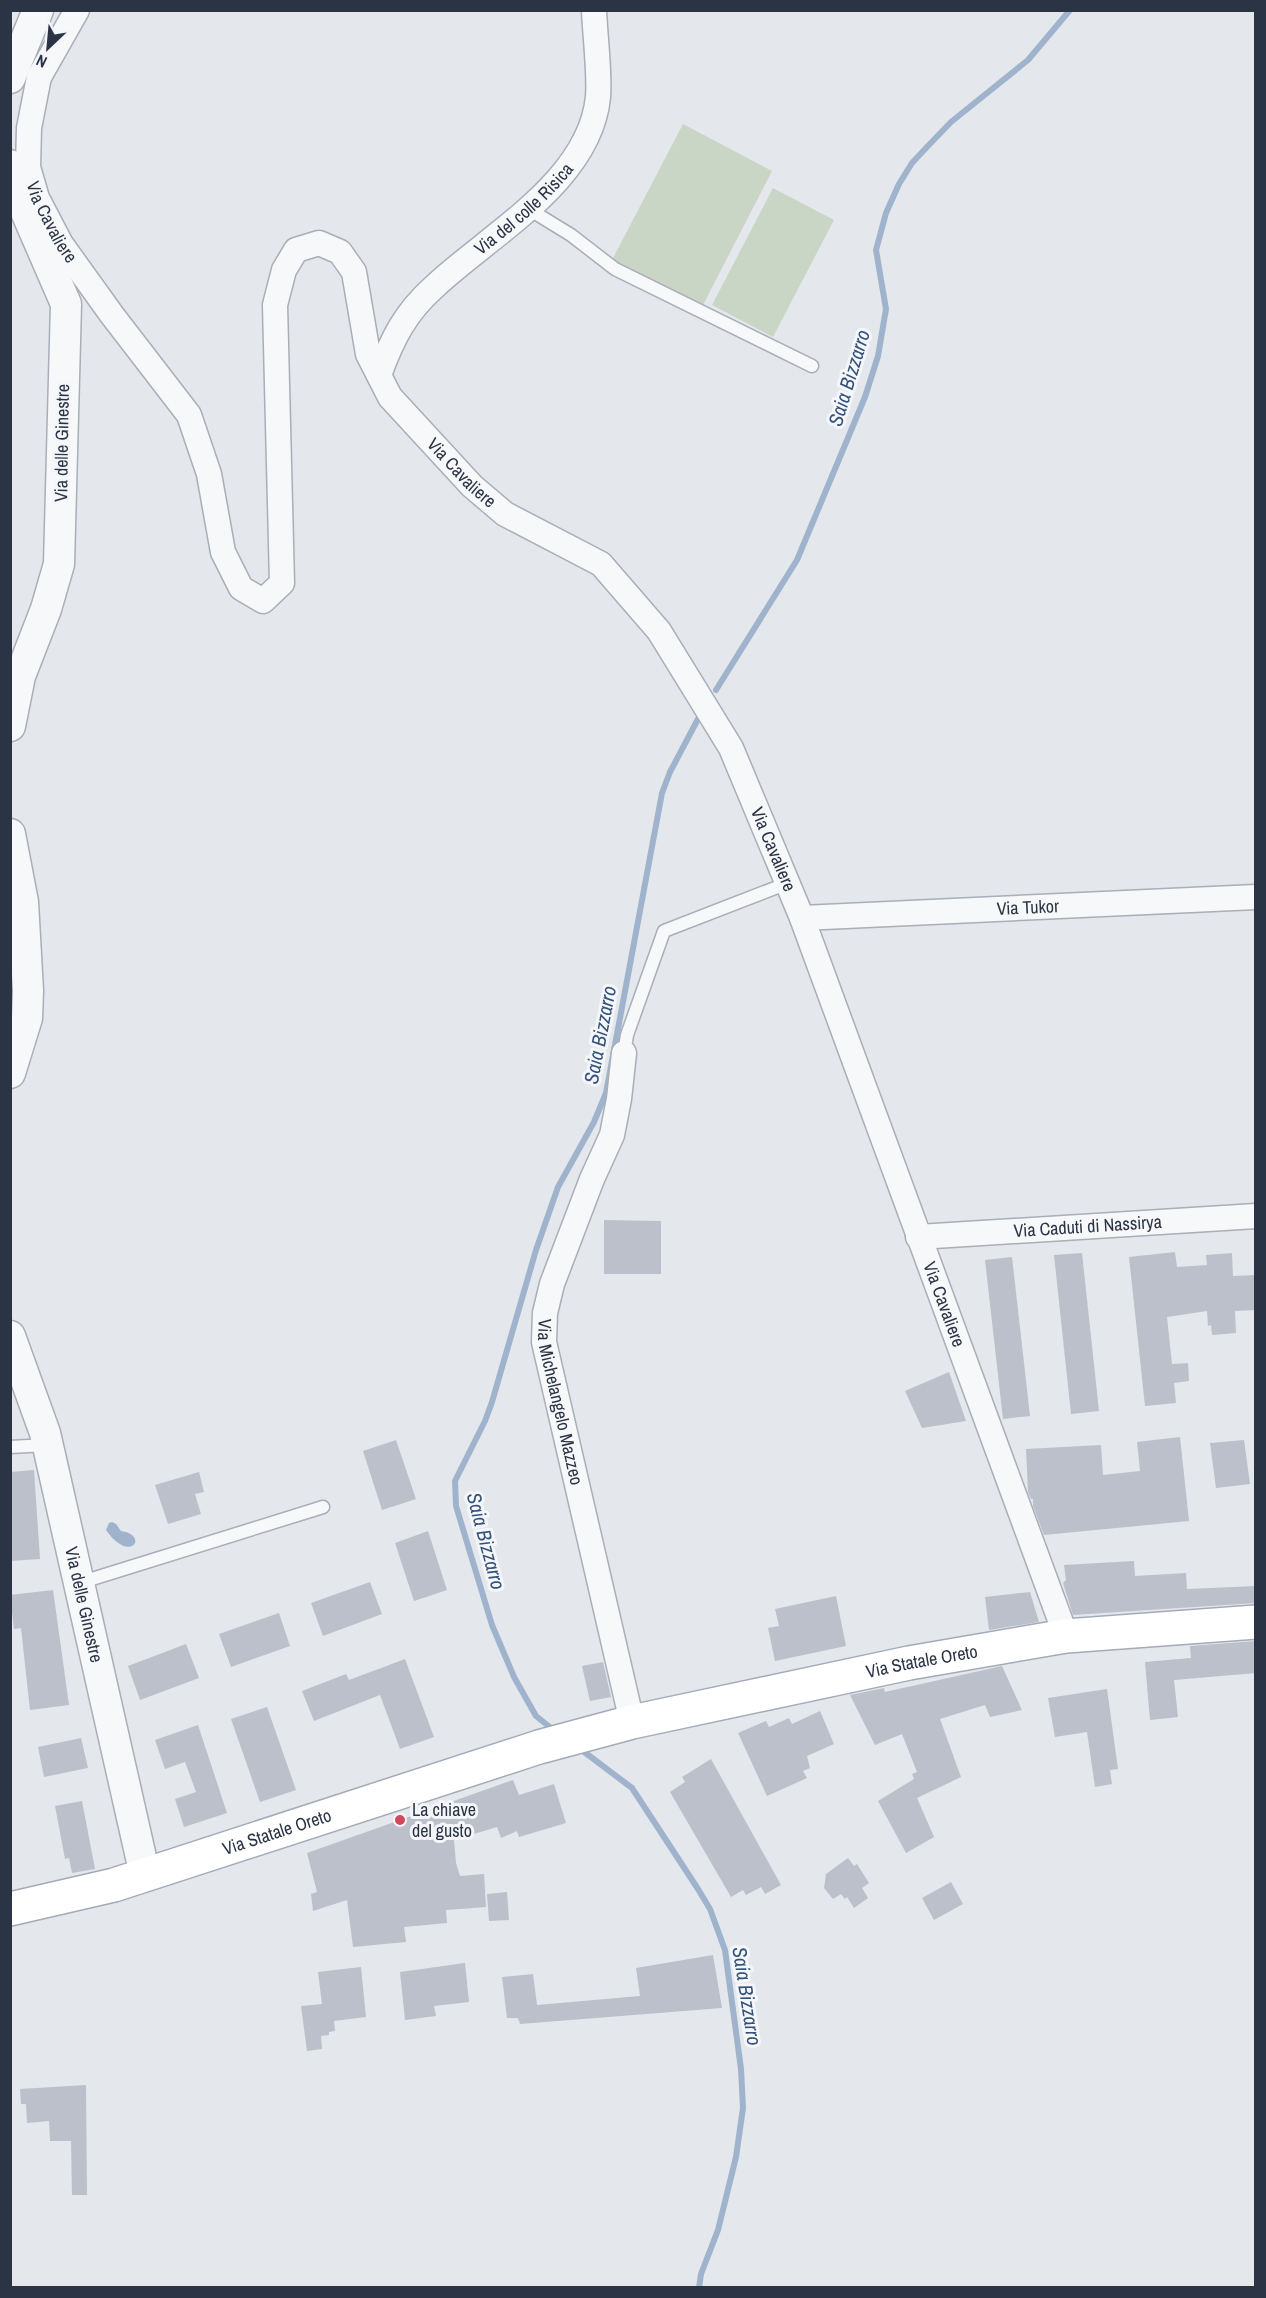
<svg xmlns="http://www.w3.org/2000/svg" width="1266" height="2298" viewBox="0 0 1266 2298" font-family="'Archivo Narrow',sans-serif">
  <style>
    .green { fill: #c9d6c5 }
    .water { fill: #9fb4cc }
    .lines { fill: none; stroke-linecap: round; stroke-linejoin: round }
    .stream { stroke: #9fb4cc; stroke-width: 6 }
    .building { fill: #bbc0ca }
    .service-casing { stroke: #a9aeb7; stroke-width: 15 }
    .minor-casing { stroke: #a9aeb7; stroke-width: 27 }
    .tertiary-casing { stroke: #a9aeb7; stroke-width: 33 }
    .primary-casing { stroke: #a3abb8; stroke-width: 36 }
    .service { stroke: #f7f8fa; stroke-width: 12 }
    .minor { stroke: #f7f8fa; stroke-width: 24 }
    .tertiary { stroke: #f7f8fa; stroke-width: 30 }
    .primary { stroke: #fff; stroke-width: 33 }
    .poi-dot { fill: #d1495b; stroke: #f4f6f9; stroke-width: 2 }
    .labels { text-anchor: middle; stroke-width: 6; stroke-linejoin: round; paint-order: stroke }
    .street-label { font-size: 18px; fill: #2b3445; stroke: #f4f6f9 }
    .poi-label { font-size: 18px; fill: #2b3445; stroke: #f4f6f9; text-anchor: start }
    .water-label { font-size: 20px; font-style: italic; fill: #34527a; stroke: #f4f6f9 }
  </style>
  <rect width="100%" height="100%" fill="#e4e7ec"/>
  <!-- green -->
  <path class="green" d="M 683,124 L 772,171 L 702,307 L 612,260 Z
    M 773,188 L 834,220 L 773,337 L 712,305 Z"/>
  <!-- water -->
  <path class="water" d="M 112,1522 L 116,1524 L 121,1531 C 150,1535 130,1565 106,1530 L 109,1523 Z"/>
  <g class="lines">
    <!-- stream -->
    <path class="stream" d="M 716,690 L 797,560 L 865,397 L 878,356 L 886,309 L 876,250 L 886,213 L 899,184 L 912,163 L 926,148 L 951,122 L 1028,60 L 1070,10
      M 556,1732 L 536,1716 L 514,1677 L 492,1625 L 456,1506 L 455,1481 L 485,1421 L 492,1402 L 536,1250 L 558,1187 L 594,1122 L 606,1093 L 662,793 L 670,772 L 698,719
      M 579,1748 L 632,1788 L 698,1889 L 710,1909 L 725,1950 L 741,2069 L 743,2108 L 736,2157 L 718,2230 L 701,2274 L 699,2288"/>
  </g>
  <!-- building -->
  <path class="building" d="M 604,1220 L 661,1221 L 661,1274 L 604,1274 Z
    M 1175,1252 L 1177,1267 L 1207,1265 L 1206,1255 L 1232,1253 L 1233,1276 L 1256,1275 L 1256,1310 L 1235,1311 L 1236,1333 L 1212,1335 L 1211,1325 L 1208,1326 L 1207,1311 L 1167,1317 L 1172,1364 L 1188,1363 L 1189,1381 L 1174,1383 L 1176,1403 L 1145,1406 L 1129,1257 Z
    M 1082,1253 L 1099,1411 L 1071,1414 L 1054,1255 Z
    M 1012,1257 L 1030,1416 L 1003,1419 L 985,1260 Z
    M 949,1372 L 966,1421 L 922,1428 L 905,1391 Z
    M 1180,1437 L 1189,1521 L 1044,1535 L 1033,1506 L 1033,1499 L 1031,1499 L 1028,1492 L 1026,1449 L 1101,1445 L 1103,1475 L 1140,1471 L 1137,1442 Z
    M 396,1440 L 416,1499 L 382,1510 L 363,1451 Z
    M 1244,1440 L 1250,1484 L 1216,1488 L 1210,1443 Z
    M 34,1470 L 40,1559 L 10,1561 L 10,1472 Z
    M 199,1472 L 204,1492 L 195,1494 L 201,1514 L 168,1524 L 155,1485 Z
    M 428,1531 L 447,1590 L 414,1601 L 395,1543 Z
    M 1134,1561 L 1135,1576 L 1186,1573 L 1187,1589 L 1256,1586 L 1256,1603 L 1073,1615 L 1063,1583 L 1066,1580 L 1064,1565 Z
    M 370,1582 L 382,1614 L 323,1636 L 311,1603 Z
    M 53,1590 L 69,1705 L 30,1710 L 21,1628 L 14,1629 L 10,1595 Z
    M 1030,1592 L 1039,1622 L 989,1630 L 985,1597 Z
    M 836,1596 L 846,1646 L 775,1661 L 768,1628 L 779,1626 L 775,1609 Z
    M 279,1613 L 290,1646 L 231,1667 L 219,1634 Z
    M 1256,1641 L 1256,1673 L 1174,1680 L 1178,1717 L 1150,1720 L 1145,1662 L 1191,1658 L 1190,1646 Z
    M 186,1644 L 199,1678 L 140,1700 L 128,1666 Z
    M 405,1659 L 434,1737 L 400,1749 L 380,1695 L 314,1721 L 302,1691 L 346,1674 L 349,1680 Z
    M 603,1662 L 611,1697 L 590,1701 L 582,1666 Z
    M 1002,1666 L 1022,1710 L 990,1717 L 985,1705 L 940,1719 L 961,1777 L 917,1798 L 934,1837 L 906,1853 L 878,1801 L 914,1779 L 912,1774 L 917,1772 L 902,1734 L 875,1745 L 850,1695 L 884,1688 L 885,1692 Z
    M 1107,1689 L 1118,1769 L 1110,1770 L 1112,1784 L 1095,1787 L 1087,1732 L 1055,1737 L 1048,1698 Z
    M 267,1707 L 296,1790 L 260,1802 L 231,1719 Z
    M 820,1711 L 834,1744 L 807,1756 L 810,1768 L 803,1771 L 807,1778 L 767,1796 L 738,1733 L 766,1721 L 769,1727 L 789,1718 L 792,1724 Z
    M 198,1725 L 227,1813 L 184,1827 L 175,1799 L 196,1792 L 185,1762 L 165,1769 L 155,1740 Z
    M 81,1738 L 88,1768 L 44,1777 L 38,1747 Z
    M 711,1759 L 781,1885 L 765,1894 L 761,1887 L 746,1895 L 743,1890 L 731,1897 L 670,1792 L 685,1782 L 682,1777 Z
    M 513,1780 L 519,1795 L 554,1784 L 566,1823 L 519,1837 L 517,1831 L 501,1838 L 497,1827 L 454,1840 L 456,1863 L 460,1876 L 484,1874 L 486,1907 L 446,1910 L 447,1923 L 404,1927 L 406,1942 L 353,1947 L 347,1900 L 313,1911 L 311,1894 L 317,1892 L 307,1853 Z
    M 82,1801 L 95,1869 L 72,1873 L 69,1858 L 65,1859 L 55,1806 Z
    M 848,1858 L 854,1866 L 857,1864 L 869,1883 L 862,1888 L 868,1898 L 854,1908 L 847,1897 L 845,1899 L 841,1894 L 833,1899 L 824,1888 L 826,1874 Z
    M 951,1882 L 963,1904 L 934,1920 L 922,1898 Z
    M 507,1892 L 509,1920 L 489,1921 L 487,1894 Z
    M 713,1955 L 722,2008 L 520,2024 L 518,2018 L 507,2018 L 502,1977 L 533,1974 L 537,2005 L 640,1996 L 636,1968 Z
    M 465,1963 L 469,2002 L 434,2006 L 436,2016 L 405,2020 L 400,1972 Z
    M 361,1967 L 366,2017 L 334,2021 L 335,2031 L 329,2032 L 329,2035 L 321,2036 L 322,2049 L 307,2051 L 301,2006 L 322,2004 L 318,1972 Z
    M 86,2085 L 87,2195 L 72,2195 L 71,2141 L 50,2141 L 49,2121 L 27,2123 L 26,2104 L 21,2104 L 20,2089 Z"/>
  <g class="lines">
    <defs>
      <path id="service" d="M 527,208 L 571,235 L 615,269 L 812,366
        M 624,1053 L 627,1035 L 664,931 L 788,883
        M 10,1447 L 47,1445
        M 79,1583 L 323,1507"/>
      <g id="minor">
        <path id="s1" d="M 77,10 L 39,77 L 29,128 L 28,167 L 37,198 L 61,244 L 112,315 L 189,415 L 209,474 L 223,552 L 241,588 L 263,601 L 282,583 L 275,305 L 284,270 L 296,250 L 319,243 L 340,252 L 354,272 L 368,354 L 390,397 L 472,486 L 505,514 L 601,564 L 659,631 L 731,748 L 802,918 L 1066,1636"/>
        <path id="s2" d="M 379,375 C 392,339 405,313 434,287 C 489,235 590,181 598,97 C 600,73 595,36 594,10"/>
        <path id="s3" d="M 802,918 L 1256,897"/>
        <path id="s4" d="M 624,1053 L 619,1099 L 612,1135 L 592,1179 L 552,1284 L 545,1313 L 544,1342 L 632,1722"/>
        <path id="s5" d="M 918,1237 L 1256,1216"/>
      </g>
      <g id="tertiary">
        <path d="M 10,78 L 38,10"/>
        <path d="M 10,165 L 13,182 L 66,304 L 59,564 L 46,609 L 20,676 L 10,726"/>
        <path d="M 10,834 L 23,902 L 28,991 L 27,1018 L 10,1073"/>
        <path id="s6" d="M 10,1336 L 45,1433 L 145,1875"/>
      </g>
      <g id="primary">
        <path id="s7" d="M 10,1909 L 114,1885 L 539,1747 L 632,1722 L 909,1663 L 1066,1636 L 1256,1622"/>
      </g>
    </defs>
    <!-- service casing -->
    <use href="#service" class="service-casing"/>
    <!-- minor casing -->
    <use href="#minor" class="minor-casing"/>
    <!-- tertiary casing -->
    <use href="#tertiary" class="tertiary-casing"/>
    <!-- primary casing -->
    <use href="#primary" class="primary-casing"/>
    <!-- service -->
    <use href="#service" class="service"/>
    <!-- minor -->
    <use href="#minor" class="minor"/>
    <!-- tertiary -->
    <use href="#tertiary" class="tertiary"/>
    <!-- primary -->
    <use href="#primary" class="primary"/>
  </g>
  <!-- markers -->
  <circle class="poi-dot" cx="400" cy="1820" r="6"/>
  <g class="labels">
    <!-- street labels -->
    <g class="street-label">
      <text dy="6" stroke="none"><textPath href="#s2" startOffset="224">Via del colle Risica</textPath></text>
      <text dy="6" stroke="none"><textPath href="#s1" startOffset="228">Via Cavaliere</textPath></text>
      <text transform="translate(62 443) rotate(-89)" y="6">Via delle Ginestre</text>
      <text dy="6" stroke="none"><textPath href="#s1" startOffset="1344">Via Cavaliere</textPath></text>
      <text dy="6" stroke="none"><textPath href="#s1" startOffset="1848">Via Cavaliere</textPath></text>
      <text dy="6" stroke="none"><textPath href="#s3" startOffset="226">Via Tukor</textPath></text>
      <text dy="6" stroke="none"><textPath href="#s5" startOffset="170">Via Caduti di Nassirya</textPath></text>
      <text dy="6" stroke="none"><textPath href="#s1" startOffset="2334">Via Cavaliere</textPath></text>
      <text dy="6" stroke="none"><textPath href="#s4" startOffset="364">Via Michelangelo Mazzeo</textPath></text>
      <text dy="6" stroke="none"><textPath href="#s6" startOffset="279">Via delle Ginestre</textPath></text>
      <text dy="6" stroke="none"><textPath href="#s7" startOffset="946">Via Statale Oreto</textPath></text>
      <text dy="6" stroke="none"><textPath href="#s7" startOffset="278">Via Statale Oreto</textPath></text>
    </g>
    <!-- poi labels -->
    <g class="poi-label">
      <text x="412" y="1816">La chiave<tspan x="412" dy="21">del gusto</tspan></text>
    </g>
    <!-- water labels -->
    <g class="water-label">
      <text transform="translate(849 378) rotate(-73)" y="7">Saia Bizzarro</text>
      <text transform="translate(600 1035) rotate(-79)" y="7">Saia Bizzarro</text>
      <text transform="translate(486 1541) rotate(75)" y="7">Saia Bizzarro</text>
      <text transform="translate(747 1996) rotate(81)" y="7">Saia Bizzarro</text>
    </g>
  </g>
  <!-- border -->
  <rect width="1266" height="2298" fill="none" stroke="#2b3445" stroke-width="24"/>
  <!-- north arrow -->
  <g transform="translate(48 48) rotate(206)" stroke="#f4f6f9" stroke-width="4.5" paint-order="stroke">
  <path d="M0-4.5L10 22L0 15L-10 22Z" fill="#2b3445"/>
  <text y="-9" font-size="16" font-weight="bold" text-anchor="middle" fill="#2b3445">N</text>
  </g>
</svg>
